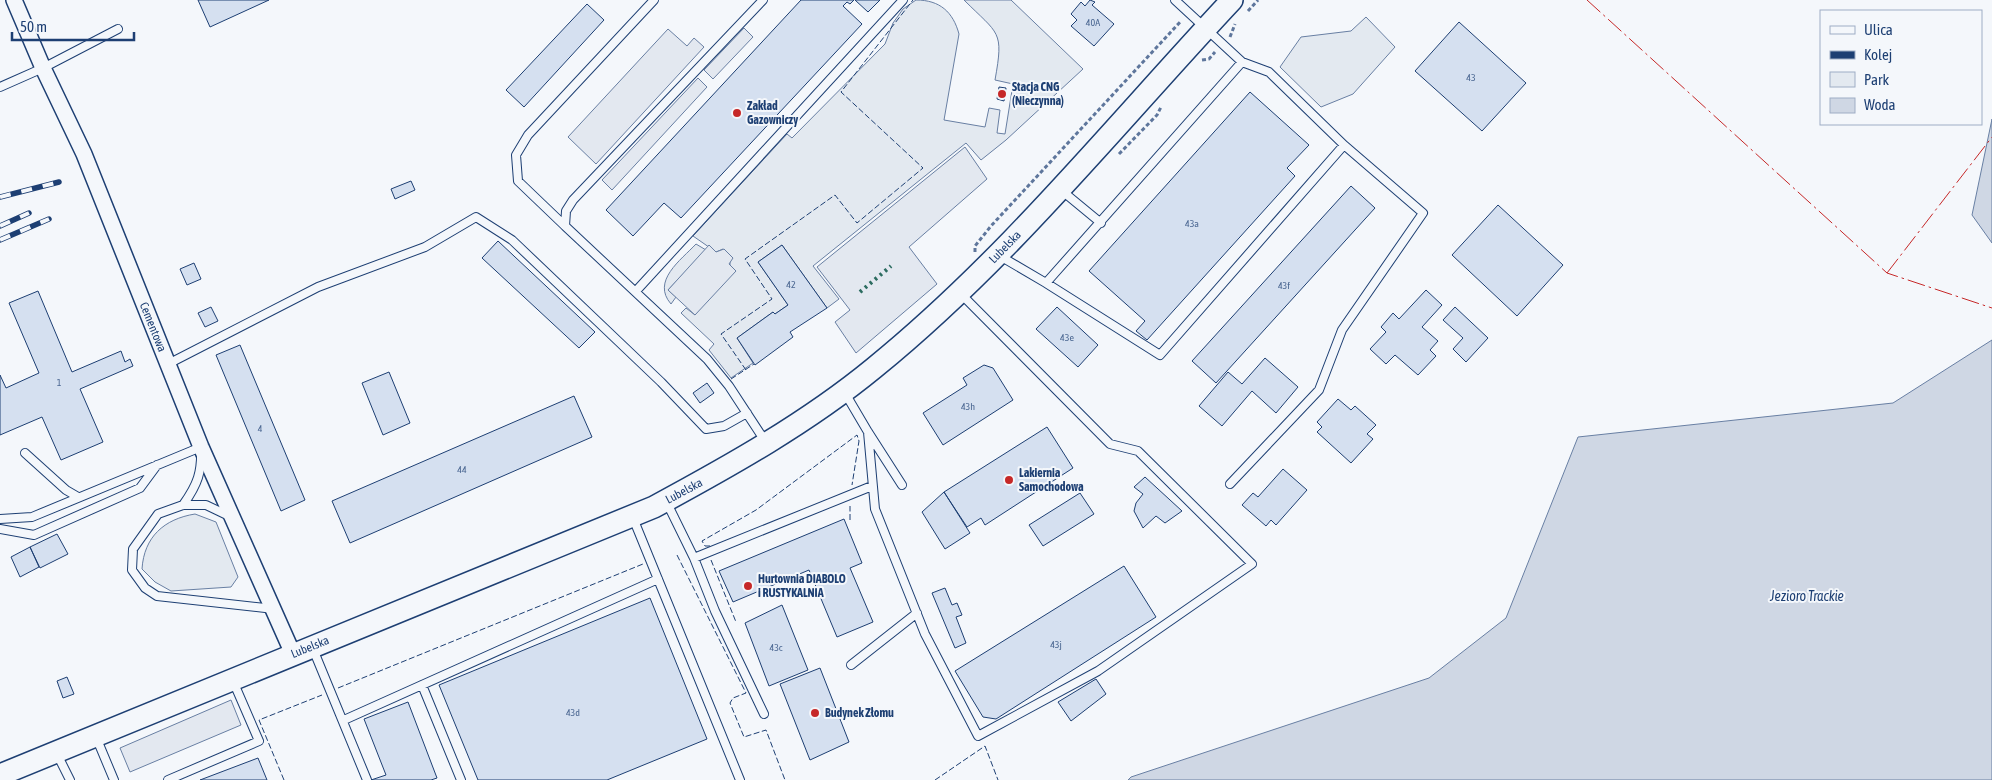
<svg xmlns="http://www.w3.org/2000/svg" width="1992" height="780" viewBox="0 0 1992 780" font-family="'Asap Condensed',sans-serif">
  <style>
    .green { fill: #e3e9f0; stroke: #687fa3 }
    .parking { fill: #e3e8f0; stroke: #687fa3 }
    .water { fill: #cfd7e4; stroke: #687fa3 }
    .building { fill: #d5e0f0; stroke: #1d3f73 }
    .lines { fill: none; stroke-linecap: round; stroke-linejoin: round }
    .lane-casing { stroke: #1d3f73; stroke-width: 10 }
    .street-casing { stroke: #1d3f73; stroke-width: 18 }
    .secondary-casing { stroke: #1d3f73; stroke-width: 24 }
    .path { stroke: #5e769c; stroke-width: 3; stroke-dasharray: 4 2.5; stroke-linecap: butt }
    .lane { stroke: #f4f7fb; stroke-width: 8 }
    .street { stroke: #f4f7fb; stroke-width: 15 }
    .secondary { stroke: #f4f7fb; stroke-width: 21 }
    .rail-casing { stroke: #1d3f73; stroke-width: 5.5 }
    .rail { stroke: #f4f7fb; stroke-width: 4; stroke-dasharray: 11; stroke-linecap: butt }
    .hedge { stroke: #2c6c60; stroke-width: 4; stroke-dasharray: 2.5 4; stroke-linecap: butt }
    .fence { stroke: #1d3f73; stroke-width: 1; stroke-dasharray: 6 2.5; stroke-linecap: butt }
    .power { stroke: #c62828; stroke-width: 1; stroke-dasharray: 18 4 2.5 4; stroke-linecap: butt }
    .poi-dot { fill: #c62828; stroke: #f4f7fb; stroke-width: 2 }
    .labels { text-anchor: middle; stroke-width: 4; stroke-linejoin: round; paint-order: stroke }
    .number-label { font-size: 10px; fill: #4b6792 }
    .poi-label { font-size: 12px; font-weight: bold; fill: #1d3f73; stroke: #f4f7fb; text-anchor: start }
    .street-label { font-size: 12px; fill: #1d3f73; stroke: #f4f7fb }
    .water-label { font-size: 14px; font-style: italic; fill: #1d3f73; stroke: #f4f7fb }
  </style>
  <rect width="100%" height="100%" fill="#f4f7fb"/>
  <!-- green -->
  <path class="green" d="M 916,0 C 940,0 953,12 959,34 L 944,120 L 985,127 L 989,108 L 1000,110 L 997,133 L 1005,134 L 1013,84 L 995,80 C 1004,30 999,35 964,0 L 1011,0 L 1083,69 L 1006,140 L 981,160 L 966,143 L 813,266 L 839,299 L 827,308 L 782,245 L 758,262 L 788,305 L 775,314 L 773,312 L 737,338 L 753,363 L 731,378 L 709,350 L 714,344 L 681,313 L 686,308 L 695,315 L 730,266 L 730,261 L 732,258 L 723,249 L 716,252 L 693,236 L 787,134 L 792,138 L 885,44 L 893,23 L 903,9 Z
    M 1366,17 L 1395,47 L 1353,94 L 1321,107 L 1280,67 L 1301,37 L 1351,31 Z
    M 696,244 L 706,250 L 668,290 L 676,297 L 671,304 C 651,281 681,260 696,244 Z
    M 195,514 L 216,522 L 238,577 L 231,587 L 171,591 L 155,582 L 142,569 C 144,537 164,519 195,514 Z"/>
  <!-- parking -->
  <path class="parking" d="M 744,28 L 753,37 L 713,79 L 704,70 Z
    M 668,29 L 687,46 L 694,38 L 704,47 L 596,164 L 568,137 Z
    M 698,78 L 707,87 L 612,190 L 602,180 Z
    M 965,147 L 987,179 L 909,247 L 937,284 L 856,353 L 835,322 L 850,310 L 817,267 Z
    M 709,245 L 716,252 L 724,249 L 733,258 L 729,264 L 736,271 L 695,315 L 668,290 Z
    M 231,700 L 241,725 L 130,772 L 120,748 Z"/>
  <!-- water -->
  <path class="water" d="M 1992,119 L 1992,243 L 1972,215 Z
    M 1992,340 L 1992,780 L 1128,780 L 1131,777 L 1429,678 L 1506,618 L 1578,437 L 1893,403 Z"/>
  <!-- building -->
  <path class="building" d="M 198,0 L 269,0 L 210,27 Z
    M 801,0 L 854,0 L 850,4 L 847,2 L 843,6 L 862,24 L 681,218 L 664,203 L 633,236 L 606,210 Z
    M 855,0 L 880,0 L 868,12 Z
    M 1090,0 L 1095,2 L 1092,5 L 1114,24 L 1094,46 L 1071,26 L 1077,20 L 1071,14 L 1081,2 L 1085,6 Z
    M 587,4 L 604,20 L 524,107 L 506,90 Z
    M 1459,22 L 1526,83 L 1482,131 L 1415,71 Z
    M 999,87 L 1006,88 L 1004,101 L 997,99 Z
    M 1250,92 L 1309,145 L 1287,168 L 1295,176 L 1147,340 L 1136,331 L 1145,321 L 1089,271 Z
    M 411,181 L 415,190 L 395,199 L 391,189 Z
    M 1351,186 L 1375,208 L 1216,383 L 1192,361 Z
    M 1498,205 L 1563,265 L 1517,316 L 1452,255 Z
    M 498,241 L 595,332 L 579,348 L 482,258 Z
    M 782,245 L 827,308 L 790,332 L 793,337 L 755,365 L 737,338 L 773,312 L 775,314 L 788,305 L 758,262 Z
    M 194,263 L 201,279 L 187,285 L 180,269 Z
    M 1426,290 L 1442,305 L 1422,327 L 1438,341 L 1430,350 L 1436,356 L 1418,375 L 1395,355 L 1386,364 L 1370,349 L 1386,332 L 1381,327 L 1393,313 L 1399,319 Z
    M 38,291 L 72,372 L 121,351 L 125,362 L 130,359 L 133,366 L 80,389 L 103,442 L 61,460 L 42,417 L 0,435 L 0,375 L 6,388 L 39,373 L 9,303 Z
    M 211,307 L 218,321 L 205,327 L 198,313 Z
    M 1057,307 L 1098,345 L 1078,367 L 1036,329 Z
    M 1455,307 L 1488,338 L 1466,362 L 1453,349 L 1463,338 L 1443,320 Z
    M 240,345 L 305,500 L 281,511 L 216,355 Z
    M 1265,358 L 1298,387 L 1276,413 L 1252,391 L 1222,426 L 1199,406 L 1228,372 L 1242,384 Z
    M 984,365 L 993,368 L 1013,400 L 943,445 L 923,413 L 967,385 L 963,378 Z
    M 389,372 L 410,423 L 383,435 L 362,383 Z
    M 707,383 L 714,393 L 700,403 L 693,393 Z
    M 574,396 L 592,437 L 350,543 L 332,501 Z
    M 1338,399 L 1351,410 L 1355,406 L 1376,425 L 1367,434 L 1373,439 L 1351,463 L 1317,432 L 1322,427 L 1317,422 Z
    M 1047,427 L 1073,468 L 985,525 L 981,518 L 967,527 L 944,492 Z
    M 1283,469 L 1307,490 L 1276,525 L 1271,520 L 1266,526 L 1242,505 L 1253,493 L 1258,497 Z
    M 1145,477 L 1182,511 L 1165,523 L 1156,516 L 1143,528 L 1134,511 L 1136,503 L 1143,494 L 1134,487 Z
    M 944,492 L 970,533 L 945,549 L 922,512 Z
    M 1080,493 L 1094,514 L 1043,546 L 1029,525 Z
    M 844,519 L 862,563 L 850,568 L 873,622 L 837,637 L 809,570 L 733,602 L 719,571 Z
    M 57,534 L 68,554 L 40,568 L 30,547 Z
    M 30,547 L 39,567 L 20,577 L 11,557 Z
    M 1124,566 L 1156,617 L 996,719 L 983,717 L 955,671 Z
    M 945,588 L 952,605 L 957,603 L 962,615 L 956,617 L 966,643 L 955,648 L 932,593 Z
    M 650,598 L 707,739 L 607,780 L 478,780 L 439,685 Z
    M 782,605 L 808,670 L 769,686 L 745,623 Z
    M 820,668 L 849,742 L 810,760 L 780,684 Z
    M 67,677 L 74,694 L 63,698 L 57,681 Z
    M 1096,679 L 1106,694 L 1071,721 L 1058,702 Z
    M 408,702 L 437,778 L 431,780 L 371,780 L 386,775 L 364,719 Z
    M 258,758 L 267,780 L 200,780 Z"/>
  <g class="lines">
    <defs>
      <path id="lane" d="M 763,0 L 573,200 L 566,211 L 565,226 L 707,359 L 729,386 L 765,441
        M 1175,0 L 1242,62 L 1269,72 L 1344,145 L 1423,213 L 1342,330 L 1319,390 L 1230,484
        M 0,87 L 43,68 L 118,29
        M 1061,190 L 1101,223
        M 565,226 L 518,181 L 516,155 L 528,135 L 654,0
        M 1000,256 L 1046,283 L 1242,62
        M 1046,283 L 1160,355 L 1344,145
        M 636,291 L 903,0
        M 168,364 L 318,287 L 425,247 L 476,217 L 512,240 L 661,382 L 706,429 L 724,426 L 747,413
        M 845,393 L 868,432 L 902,485
        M 868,432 L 875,509 L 925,634 L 978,736 L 1098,671 L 1252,564 L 1138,451 L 1110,444 L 960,293
        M 25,453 L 66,490 L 78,497
        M 666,501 L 694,558 L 872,486
        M 231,517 L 206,505 L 183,505 L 158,514 L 133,549 L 132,570 L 145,588 L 157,596 L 274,609
        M 633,518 L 740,780
        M 0,519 L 32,517 L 201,447 C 202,472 198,484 183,505
        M 0,529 L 34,535 L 140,488 L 157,465
        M 694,558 L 715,611 L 764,714
        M 313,649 L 367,780
        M 851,665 L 917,613
        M 422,685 L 461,780
        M 344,720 L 658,579
        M 96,737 L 114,780
        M 57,754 L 70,780
        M 168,780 L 259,741 L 233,681"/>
      <path id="street" d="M 14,0 L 43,68 L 84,154 L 201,447 L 293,654"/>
      <path id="secondary" d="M 0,775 L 654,507 C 730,466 807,423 874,368 C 1007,260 1115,125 1232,0"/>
    </defs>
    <!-- lane casing -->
    <use href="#lane" class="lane-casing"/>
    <!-- street casing -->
    <use href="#street" class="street-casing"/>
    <!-- secondary casing -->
    <use href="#secondary" class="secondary-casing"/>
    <!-- path -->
    <path class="path" d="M 1248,11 L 1258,0
      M 1230,37 L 1235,24
      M 1202,60 L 1209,59 L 1215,52
      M 1119,154 L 1157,115 L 1161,107
      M 975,252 L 975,246 L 991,226 L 1181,21"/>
    <!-- lane -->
    <use href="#lane" class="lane"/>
    <!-- street -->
    <use href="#street" class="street"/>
    <!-- secondary -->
    <use href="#secondary" class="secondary"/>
    <defs>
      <path id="rail" d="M 0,197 L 59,182
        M 0,226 L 29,213
        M 0,240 L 49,219"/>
    </defs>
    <!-- rail casing -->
    <use href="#rail" class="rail-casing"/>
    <!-- rail -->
    <use href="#rail" class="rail"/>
    <!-- hedge -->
    <path class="hedge" d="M 860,292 L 891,266"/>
    <!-- fence -->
    <path class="fence" d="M 746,370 L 721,334 L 772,299 L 745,259 L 835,195 L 857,223 L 923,168 L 841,92 L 913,0
      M 731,379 L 754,364
      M 850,520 L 850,506
      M 710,546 L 705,546 L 702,541 L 756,510 L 857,435 L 859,441 L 852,485
      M 677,555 L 746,693 L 733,698 L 730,703 L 744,737 L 766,730 L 785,780
      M 711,560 L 736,622
      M 338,688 L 643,564
      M 284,780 L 259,720 L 322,695
      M 935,780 L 985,746 L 998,780"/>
    <!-- power -->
    <path class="power" d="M 1587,0 L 1887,273 L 1992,308
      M 1887,273 L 1992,137"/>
  </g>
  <!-- markers -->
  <g class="poi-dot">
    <circle cx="1002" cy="94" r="5"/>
    <circle cx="737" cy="113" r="5"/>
    <circle cx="1009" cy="480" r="5"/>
    <circle cx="748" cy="586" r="5"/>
    <circle cx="815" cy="713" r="5"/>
  </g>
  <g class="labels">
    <!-- number labels -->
    <g class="number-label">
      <text x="1093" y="26">40A</text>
      <text x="1471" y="81">43</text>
      <text x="1192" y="227">43a</text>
      <text x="791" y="288">42</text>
      <text x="1284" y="289">43f</text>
      <text x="1067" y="341">43e</text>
      <text x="59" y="386">1</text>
      <text x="968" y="410">43h</text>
      <text x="260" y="432">4</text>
      <text x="462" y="473">44</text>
      <text x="1056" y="648">43j</text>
      <text x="776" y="651">43c</text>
      <text x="573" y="716">43d</text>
    </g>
    <!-- poi labels -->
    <g class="poi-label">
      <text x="1012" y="91">Stacja CNG<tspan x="1012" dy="14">(Nieczynna)</tspan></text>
      <text x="747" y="110">Zakład<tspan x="747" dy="14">Gazowniczy</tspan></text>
      <text x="1019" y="477">Lakiernia<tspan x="1019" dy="14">Samochodowa</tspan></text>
      <text x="758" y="583">Hurtownia DIABOLO<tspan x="758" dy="14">i RUSTYKALNIA</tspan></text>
      <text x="825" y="717">Budynek Złomu</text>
    </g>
    <!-- street labels -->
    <g class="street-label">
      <text transform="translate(1005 247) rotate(-46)" y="4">Lubelska</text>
      <text transform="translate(153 327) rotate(68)" y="4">Cementowa</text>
      <text transform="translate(684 491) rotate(-28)" y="4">Lubelska</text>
      <text transform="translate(310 647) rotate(-22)" y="4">Lubelska</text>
    </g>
    <!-- water labels -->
    <g class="water-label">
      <text x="1807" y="601">Jezioro Trackie</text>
    </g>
  </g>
  <!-- legend -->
  <rect x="1820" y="10" width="162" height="115" fill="#f4f7fb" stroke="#9eadc5"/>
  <rect x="1830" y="26" width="25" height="8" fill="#f4f7fb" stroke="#9eadc5"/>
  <text x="1864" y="35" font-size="15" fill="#1d3f73">Ulica</text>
  <rect x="1830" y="51" width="25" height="8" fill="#1d3f73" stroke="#9eadc5"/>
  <text x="1864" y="60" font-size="15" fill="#1d3f73">Kolej</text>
  <rect x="1830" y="72" width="25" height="15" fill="#e3e9f0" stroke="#9eadc5"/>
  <text x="1864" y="85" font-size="15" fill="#1d3f73">Park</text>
  <rect x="1830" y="98" width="25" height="15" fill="#cfd7e4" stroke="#9eadc5"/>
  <text x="1864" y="110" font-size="15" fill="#1d3f73">Woda</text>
  <!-- scale -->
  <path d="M12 32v8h122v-8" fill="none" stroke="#1d3f73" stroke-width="2.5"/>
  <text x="20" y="32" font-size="15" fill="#1d3f73" stroke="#f4f7fb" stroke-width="4" paint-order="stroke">50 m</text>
</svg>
